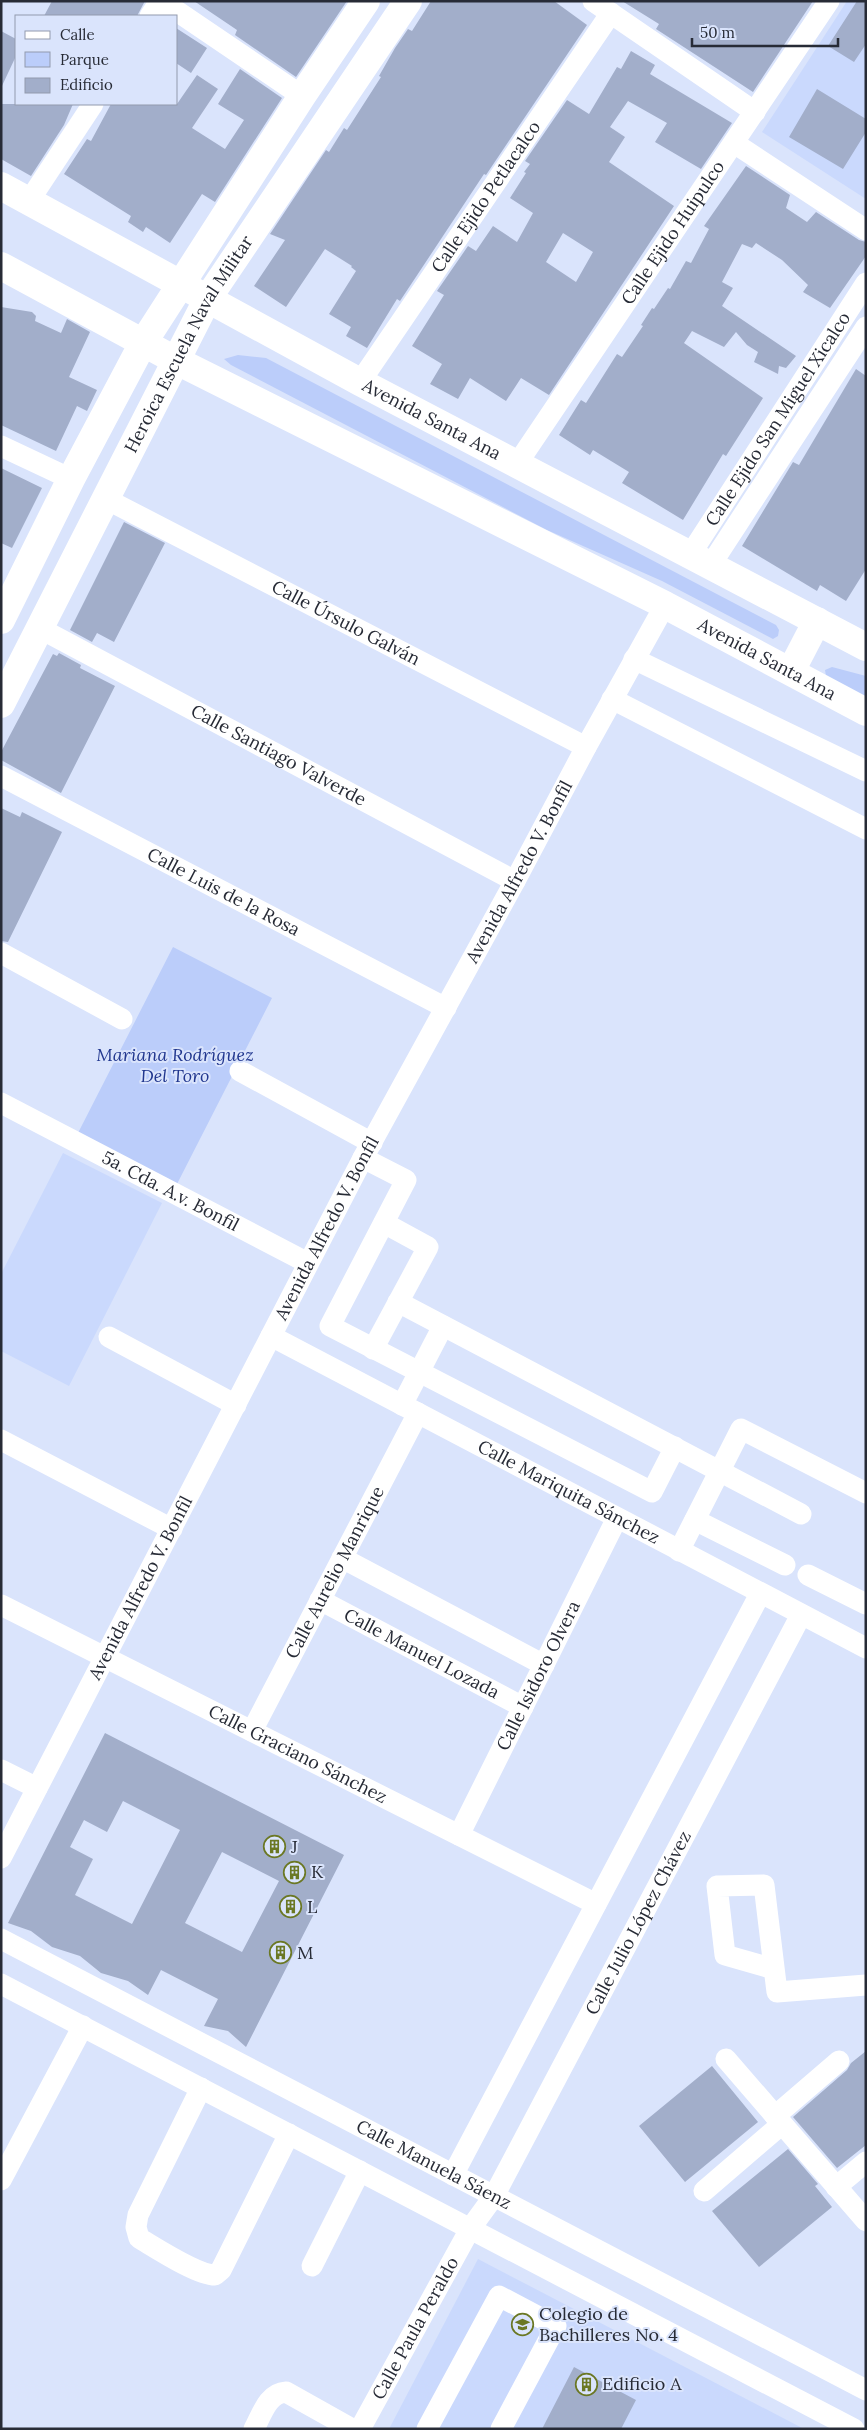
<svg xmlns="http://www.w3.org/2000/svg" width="867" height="2430" viewBox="0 0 867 2430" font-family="Lora,serif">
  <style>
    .built { fill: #cad9fd }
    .green { fill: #bbcdfa }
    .building { fill: #a2aeca; fill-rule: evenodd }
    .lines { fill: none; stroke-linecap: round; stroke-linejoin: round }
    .minor { stroke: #fff; stroke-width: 21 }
    .major { stroke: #fff; stroke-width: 28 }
    .labels { text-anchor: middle; stroke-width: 4; stroke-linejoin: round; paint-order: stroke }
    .street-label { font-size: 18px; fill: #272b36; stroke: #dae4fc }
    .park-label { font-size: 18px; font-style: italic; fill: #21378f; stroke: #dae4fc }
    .poi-label { font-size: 18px; fill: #272b36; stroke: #dae4fc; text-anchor: start }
  </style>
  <rect width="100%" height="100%" fill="#dae4fc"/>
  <!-- built -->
  <path class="built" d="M 847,1 L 866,1 L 866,199 L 762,132 Z
    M 63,1153 L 162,1203 L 69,1386 L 1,1351 L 1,1274 Z
    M 478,2259 L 804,2429 L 389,2429 Z"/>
  <!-- green -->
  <path class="green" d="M 238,355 L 266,358 L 776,625 L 779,630 L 778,636 L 773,639 L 662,581 L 547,530 L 231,365 L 224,359 Z
    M 832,667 L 866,676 L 866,698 L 826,676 L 825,670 Z
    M 173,947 L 272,998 L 177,1184 L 78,1133 Z"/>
  <!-- building -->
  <path class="building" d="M 52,1 L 145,1 L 137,16 L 44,16 Z
    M 194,1 L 347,1 L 296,77 L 235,35 L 237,30 Z
    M 431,1 L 554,1 L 587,25 L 486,175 L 484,174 L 400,301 L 397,299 L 367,348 L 346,336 L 351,327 L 329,314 L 356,271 L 351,267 L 352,266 L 325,249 L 286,307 L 254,286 L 285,240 L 270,234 L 326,150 L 329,152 L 344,128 L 347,130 L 381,77 L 379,76 L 395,48 L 408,29 L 412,31 Z
    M 622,1 L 813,1 L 753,92 L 656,29 L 659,24 Z
    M 857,1 L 866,1 L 866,44 L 854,62 L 828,46 Z
    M 176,28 L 207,48 L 191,73 L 176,63 Z
    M 1,31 L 16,39 L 16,56 L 1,88 Z
    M 631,51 L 655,65 L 650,74 L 732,123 L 701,169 L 655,142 L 667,123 L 628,101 L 610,127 L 625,137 L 609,162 L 674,206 L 549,395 L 521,378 L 506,401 L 470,378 L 458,399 L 430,384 L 442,364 L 412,346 L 444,295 L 437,291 L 468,246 L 476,251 L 493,226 L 517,242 L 533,213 L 510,198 L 526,173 L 524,172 L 530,164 L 525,161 L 567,100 L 589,114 L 617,67 L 621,69 ZM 563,233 L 593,252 L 576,282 L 546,262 Z
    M 240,69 L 282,98 L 215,202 L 202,194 L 170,243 L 146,227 L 143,232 L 128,222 L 131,216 L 64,174 L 87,139 L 91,141 L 111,104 L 177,104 L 197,75 L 218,89 L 192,128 L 225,149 L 244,120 L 218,104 Z
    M 817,89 L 866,119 L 866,132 L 843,169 L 789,137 Z
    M 1,104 L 73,104 L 64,125 L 31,176 L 1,159 Z
    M 746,166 L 790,195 L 786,208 L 807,222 L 816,212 L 859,240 L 866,242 L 866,256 L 830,308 L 803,292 L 808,285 L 782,260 L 756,243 L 752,248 L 742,244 L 722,282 L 733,288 L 722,306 L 796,356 L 786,368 L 779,366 L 778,374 L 754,362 L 758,352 L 747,345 L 736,332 L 724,347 L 692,331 L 684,343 L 763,398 L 726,456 L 723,454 L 683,520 L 622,483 L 629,472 L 593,450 L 590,455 L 559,435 L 581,400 L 586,403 L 617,354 L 622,357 L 643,326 L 641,325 L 652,308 L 654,309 L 668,288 L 670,289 L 686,261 L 691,263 L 709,229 L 704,226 Z
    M 1,307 L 32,312 L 36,316 L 35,321 L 61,333 L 67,319 L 90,332 L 69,377 L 97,390 L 87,411 L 77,406 L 56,451 L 1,425 Z
    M 856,369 L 866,376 L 866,569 L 846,601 L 820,585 L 817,591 L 742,546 L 793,462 L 799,465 Z
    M 1,468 L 42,488 L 12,548 L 1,543 Z
    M 124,522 L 165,543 L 114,642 L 97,633 L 92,642 L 70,630 Z
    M 59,653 L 81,665 L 80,668 L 115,686 L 61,793 L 1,760 L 1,752 L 53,654 L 57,656 Z
    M 1,808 L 20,817 L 22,812 L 62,832 L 8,942 L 1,941 Z
    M 105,1733 L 344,1855 L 246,2047 L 228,2031 L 204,2026 L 218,1999 L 161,1970 L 148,1995 L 128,1981 L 101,1973 L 80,1956 L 52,1947 L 31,1931 L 8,1923 ZM 123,1801 L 180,1830 L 132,1924 L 75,1895 L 93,1859 L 70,1847 L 84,1820 L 107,1832 ZM 222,1852 L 279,1881 L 242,1952 L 185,1923 Z
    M 866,2051 L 866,2145 L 837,2168 L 793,2117 L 847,2070 L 851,2063 Z
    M 712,2066 L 758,2122 L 685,2182 L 639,2126 Z
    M 788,2149 L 818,2184 L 815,2186 L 832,2207 L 759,2267 L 712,2211 Z
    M 574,2367 L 636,2400 L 621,2429 L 542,2429 Z"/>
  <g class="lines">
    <!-- minor -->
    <g class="minor">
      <path d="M 162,1 L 302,96"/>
      <path d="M 593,1 L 755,112"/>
      <path d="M 150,16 L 160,1"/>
      <path d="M 734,143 L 866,230"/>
      <path d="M 29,201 L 93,104"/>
      <path id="s1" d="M 360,382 L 611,13"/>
      <path d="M 1,446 L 71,479"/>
      <path id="s2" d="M 517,464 L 829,1"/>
      <path id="s3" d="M 106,499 L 586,747"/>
      <path id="s4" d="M 690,555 L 866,283"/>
      <path d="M 710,566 L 866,327"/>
      <path id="s5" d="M 41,629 L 515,881"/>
      <path d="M 634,659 L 866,771"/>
      <path d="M 612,699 L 866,829"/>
      <path id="s6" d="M 1,776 L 446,1008"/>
      <path d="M 1,953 L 122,1019"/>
      <path d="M 240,1071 L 372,1143"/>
      <path id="s7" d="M 1,1103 L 308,1263"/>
      <path d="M 363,1158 L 406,1180 L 330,1326 L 652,1492 L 675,1447"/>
      <path d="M 398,1302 L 801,1514"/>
      <path id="s8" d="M 271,1336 L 866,1648"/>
      <path d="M 109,1337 L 236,1405"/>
      <path d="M 373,1349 L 428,1247 L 384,1223"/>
      <path d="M 402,1405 L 443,1326"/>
      <path d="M 1,1440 L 172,1529"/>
      <path d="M 695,1520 L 785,1565"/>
      <path d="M 679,1551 L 741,1429 L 866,1493"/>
      <path d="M 342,1558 L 544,1665"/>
      <path d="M 808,1575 L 866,1604"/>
      <path id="s9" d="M 320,1600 L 523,1707"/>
      <path id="s10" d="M 1,1605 L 596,1904"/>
      <path id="s11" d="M 252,1731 L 418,1413"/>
      <path d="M 1,1770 L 37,1788"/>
      <path id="s12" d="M 459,1835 L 617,1518"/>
      <path id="s13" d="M 1,1858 L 363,1158 L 515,881 L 586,747 L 665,605"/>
      <path id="s14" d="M 1,1939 L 866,2390"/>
      <path d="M 774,1969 L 725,1955 L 717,1886 L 764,1885 L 777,1992 L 866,1985"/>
      <path d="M 1,1984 L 854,2429"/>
      <path d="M 726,2059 L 866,2221"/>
      <path d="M 201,2088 L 138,2215 L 136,2227 L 139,2238 C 156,2248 197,2275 215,2275 L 221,2270 L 289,2134"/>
      <path d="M 775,2116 L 839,2061"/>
      <path d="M 453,2175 L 760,1594"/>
      <path d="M 1,2180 L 83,2026"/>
      <path d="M 836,2187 L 866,2162"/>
      <path d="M 704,2191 L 782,2124"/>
      <path d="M 312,2266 L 360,2171"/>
      <path d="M 254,2429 C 262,2414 268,2393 286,2392 L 352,2429"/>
      <path id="s15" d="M 360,2429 L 470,2229 L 494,2196 L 801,1615"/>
      <path d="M 427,2429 L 499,2296 L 556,2326 L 501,2429"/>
    </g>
    <!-- major -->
    <g class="major">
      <path id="s16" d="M 1,186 L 360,382 L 866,647"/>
      <path id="s17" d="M 1,266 L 177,361 L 665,605 L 866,712"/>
      <path d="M 1,620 L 71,479 L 143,343 L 302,96 L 366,1"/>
      <path d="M 791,671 L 817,621"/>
      <path id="s18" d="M 1,704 L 208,298 L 408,1"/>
    </g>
  </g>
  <!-- icons -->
  <defs>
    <symbol id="building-ring" viewBox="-11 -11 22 22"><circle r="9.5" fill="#dae4fc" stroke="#6b7824" stroke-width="1.5"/><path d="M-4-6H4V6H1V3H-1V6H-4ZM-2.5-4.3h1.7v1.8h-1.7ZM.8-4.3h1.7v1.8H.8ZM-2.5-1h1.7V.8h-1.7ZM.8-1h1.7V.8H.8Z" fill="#6b7824"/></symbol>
    <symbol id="school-ring" viewBox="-11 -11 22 22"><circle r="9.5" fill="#dae4fc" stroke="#6b7824" stroke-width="1.5"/><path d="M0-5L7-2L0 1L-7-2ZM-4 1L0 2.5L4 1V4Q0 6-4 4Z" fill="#6b7824"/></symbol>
  </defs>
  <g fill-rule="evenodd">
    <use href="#building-ring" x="262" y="1834" width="25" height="25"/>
    <use href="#building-ring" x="282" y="1860" width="25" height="25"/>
    <use href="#building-ring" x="278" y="1894" width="25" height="25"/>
    <use href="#building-ring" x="268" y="1940" width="25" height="25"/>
    <use href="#school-ring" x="510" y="2312" width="25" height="25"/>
    <use href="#building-ring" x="574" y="2372" width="25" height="25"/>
  </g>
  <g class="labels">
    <!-- street labels -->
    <g class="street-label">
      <text dy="6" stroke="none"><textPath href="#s1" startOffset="224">Calle Ejido Petlacalco</textPath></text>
      <text dy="6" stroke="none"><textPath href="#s2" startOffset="279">Calle Ejido Huipulco</textPath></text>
      <text dy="6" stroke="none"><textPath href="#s18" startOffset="406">Heroica Escuela Naval Militar</textPath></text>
      <text dy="6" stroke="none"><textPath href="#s16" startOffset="490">Avenida Santa Ana</textPath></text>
      <text dy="6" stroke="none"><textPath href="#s4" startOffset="162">Calle Ejido San Miguel Xicalco</textPath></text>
      <text dy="6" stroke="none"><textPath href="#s3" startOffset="270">Calle Úrsulo Galván</textPath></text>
      <text dy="6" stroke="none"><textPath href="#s17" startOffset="861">Avenida Santa Ana</textPath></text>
      <text dy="6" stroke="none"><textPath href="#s5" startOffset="269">Calle Santiago Valverde</textPath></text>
      <text dy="6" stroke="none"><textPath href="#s13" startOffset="1114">Avenida Alfredo V. Bonfil</textPath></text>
      <text dy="6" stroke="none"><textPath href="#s6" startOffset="251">Calle Luis de la Rosa</textPath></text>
      <text dy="6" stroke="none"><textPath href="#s7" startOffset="191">5a. Cda. A.v. Bonfil</textPath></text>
      <text dy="6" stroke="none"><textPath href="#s13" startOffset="709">Avenida Alfredo V. Bonfil</textPath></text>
      <text dy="6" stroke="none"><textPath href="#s8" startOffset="336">Calle Mariquita Sánchez</textPath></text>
      <text dy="6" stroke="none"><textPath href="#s11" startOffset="179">Calle Aurelio Manrique</textPath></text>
      <text dy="6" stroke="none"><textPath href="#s13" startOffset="304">Avenida Alfredo V. Bonfil</textPath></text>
      <text dy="6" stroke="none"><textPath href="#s9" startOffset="115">Calle Manuel Lozada</textPath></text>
      <text dy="6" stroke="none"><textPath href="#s12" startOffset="178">Calle Isidoro Olvera</textPath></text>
      <text dy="6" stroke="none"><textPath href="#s10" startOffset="332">Calle Graciano Sánchez</textPath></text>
      <text dy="6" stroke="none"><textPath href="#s15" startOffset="578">Calle Julio López Chávez</textPath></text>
      <text dy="6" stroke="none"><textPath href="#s14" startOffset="488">Calle Manuela Sáenz</textPath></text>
      <text dy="6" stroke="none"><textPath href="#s15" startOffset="115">Calle Paula Peraldo</textPath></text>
    </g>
    <!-- park labels -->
    <g class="park-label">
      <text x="175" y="1061">Mariana Rodríguez<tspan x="175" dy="21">Del Toro</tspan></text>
    </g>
    <!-- poi labels -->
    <g class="poi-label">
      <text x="291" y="1853">J</text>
      <text x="311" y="1878">K</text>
      <text x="307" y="1913">L</text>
      <text x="297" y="1959">M</text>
      <text x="539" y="2320">Colegio de<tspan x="539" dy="21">Bachilleres No. 4</tspan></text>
      <text x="602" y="2390">Edificio A</text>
    </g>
  </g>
  <!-- border -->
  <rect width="867" height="2430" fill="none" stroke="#272b36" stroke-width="5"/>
  <!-- legend -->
  <rect x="15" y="15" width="162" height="90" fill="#dae4fc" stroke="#929aad"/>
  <rect x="25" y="31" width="25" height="8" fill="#ffffff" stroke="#929aad"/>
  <text x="60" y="40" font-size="15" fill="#272b36">Calle</text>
  <rect x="25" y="52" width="25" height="15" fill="#bbcdfa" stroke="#929aad"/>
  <text x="60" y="65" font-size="15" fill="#272b36">Parque</text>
  <rect x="25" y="78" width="25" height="15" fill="#a2aeca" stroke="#929aad"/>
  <text x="60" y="90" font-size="15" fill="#272b36">Edificio</text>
  <!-- scale -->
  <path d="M692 38v8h146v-8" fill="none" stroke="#272b36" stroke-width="2.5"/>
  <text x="700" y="38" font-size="15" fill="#272b36" stroke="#dae4fc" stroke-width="4" paint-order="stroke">50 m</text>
</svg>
